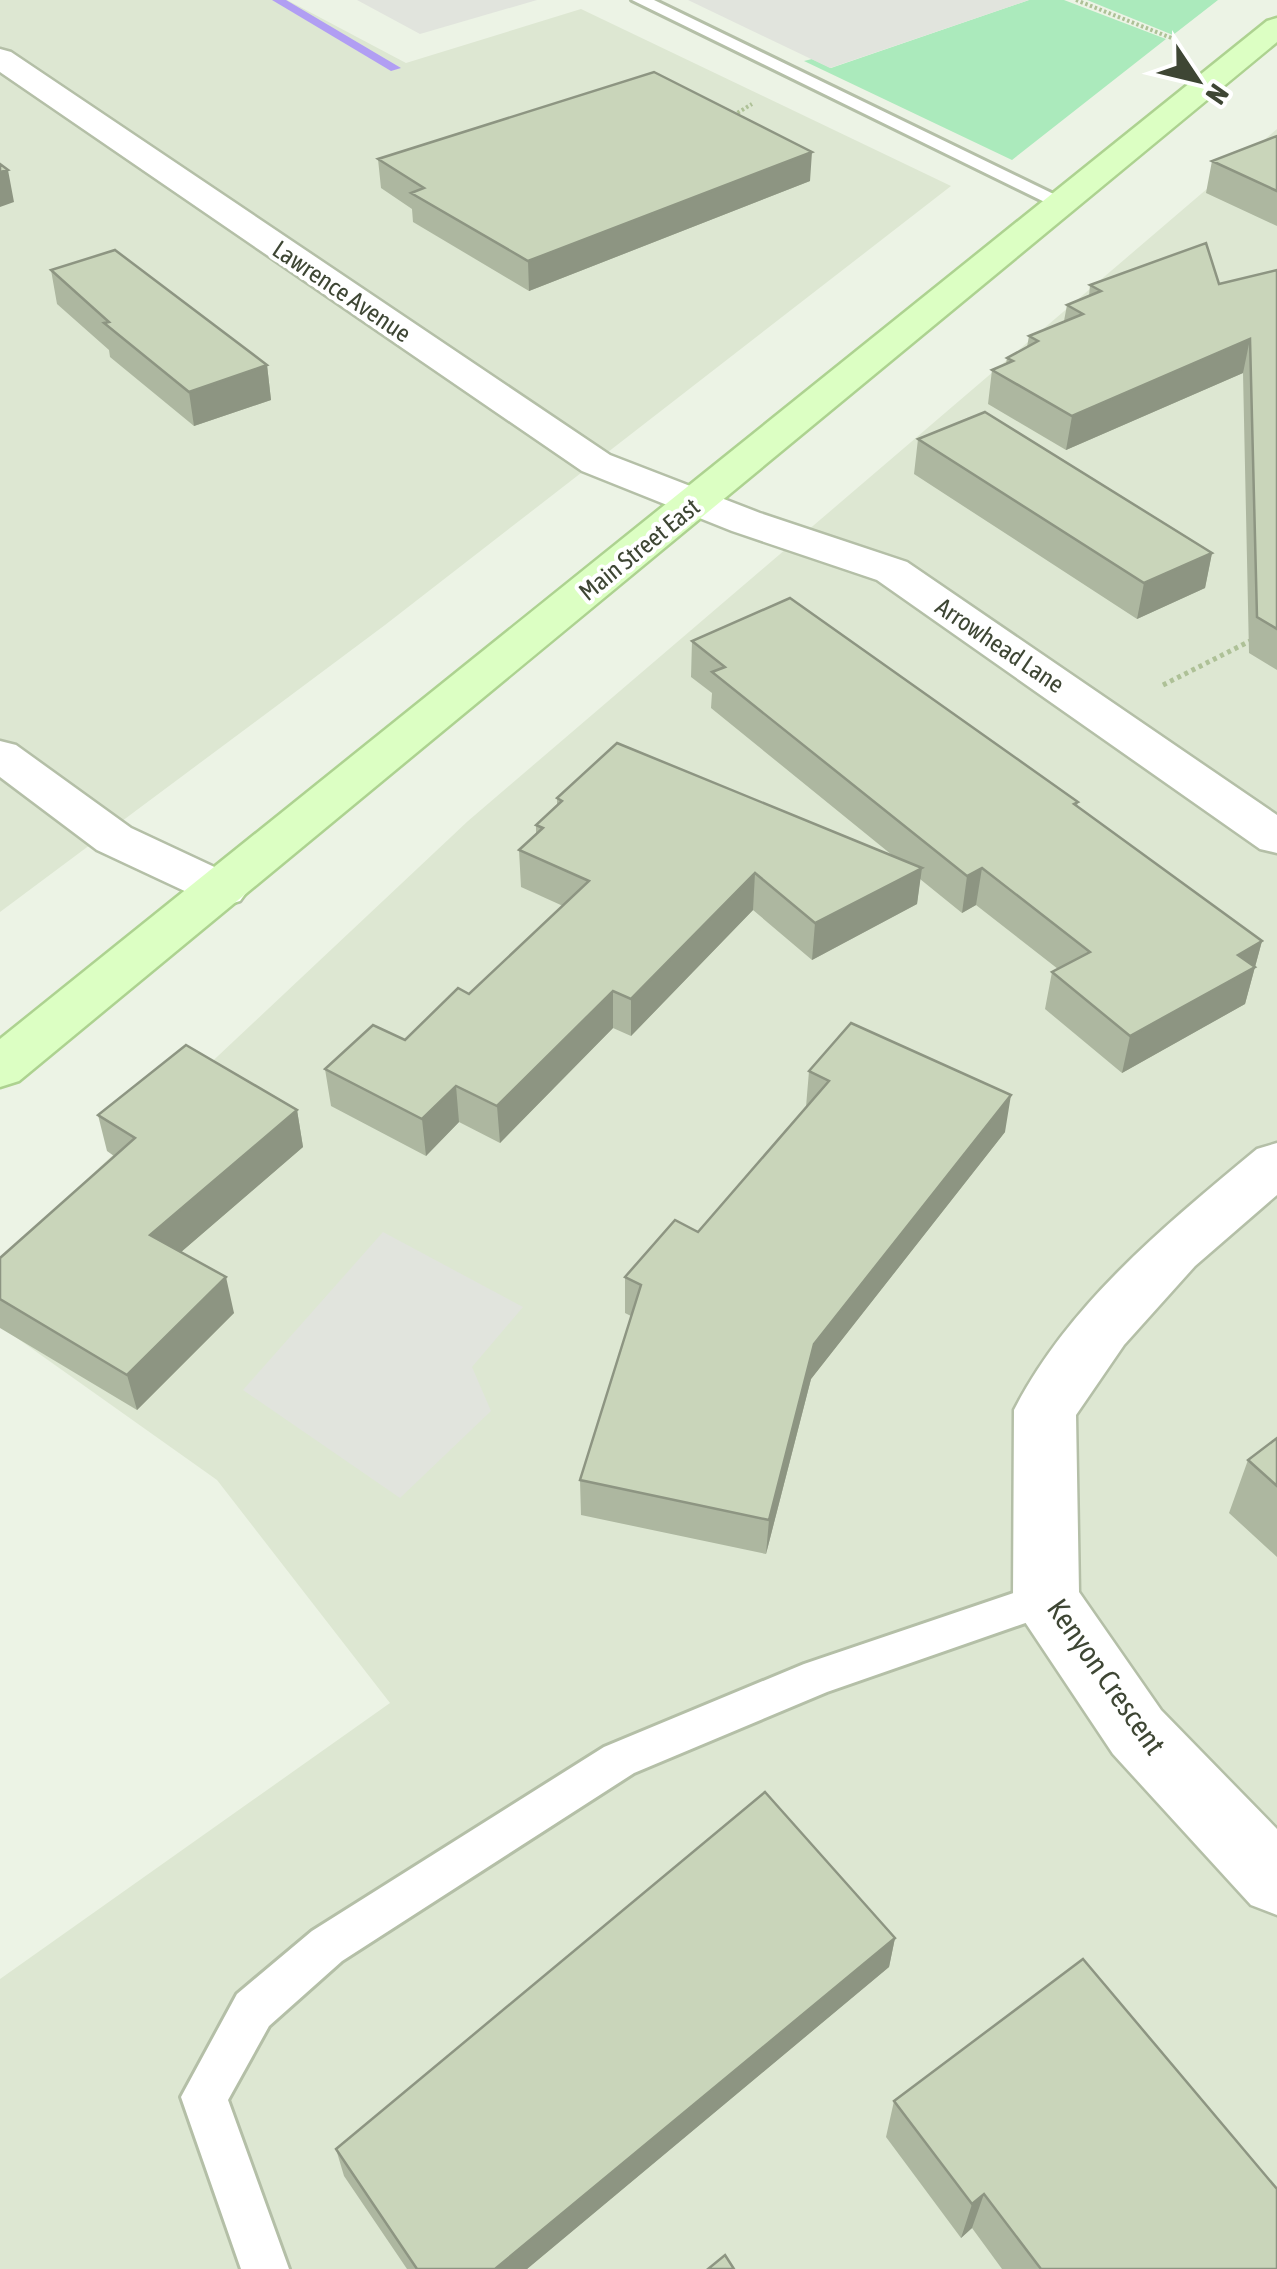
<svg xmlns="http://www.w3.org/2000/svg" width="1277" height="2269" viewBox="0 0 1277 2269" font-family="'Asap Condensed',sans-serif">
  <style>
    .residential { fill: #dde7d2 }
    .green { fill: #abeabc }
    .parking { fill: #e1e4dd }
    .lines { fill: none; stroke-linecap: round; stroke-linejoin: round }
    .stream { fill: #b19ef3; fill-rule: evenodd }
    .service-casing { stroke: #b4bfa7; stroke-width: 6 }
    .minor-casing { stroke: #b4bfa7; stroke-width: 5 }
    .secondary-casing { stroke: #add290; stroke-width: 5 }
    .path-far1 { stroke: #aec197; stroke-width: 4; stroke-dasharray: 2.5 2.5; stroke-linecap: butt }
    .path { stroke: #aec197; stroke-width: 5; stroke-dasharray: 4 4; stroke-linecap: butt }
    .service { fill: #fff; fill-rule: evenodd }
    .minor { fill: #fff; fill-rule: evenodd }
    .secondary { fill: #dcffc3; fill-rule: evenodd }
    .wall { fill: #adb7a0 }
    .shaded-wall { fill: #8d9582 }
    .building { fill: #c9d5ba; stroke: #8d9582; stroke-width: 2.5 }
    .labels { text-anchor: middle; stroke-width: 8; stroke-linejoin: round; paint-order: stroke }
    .far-street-label { font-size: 25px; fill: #3e4634; stroke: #fff }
    .street-label { font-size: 30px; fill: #3e4634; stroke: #fff }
  </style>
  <rect width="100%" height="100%" fill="#ecf3e5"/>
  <!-- residential -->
  <path class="residential" d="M 0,0 L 287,0 L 406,63 L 581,9 L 951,186 L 385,625 L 0,912 Z
    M 1277,129 L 1277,2269 L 0,2269 L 0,1979 L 390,1703 L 217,1480 L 0,1326 L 0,1261 L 468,821 Z"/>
  <!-- green -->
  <path class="green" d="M 1029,0 L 1064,0 L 1166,39 L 1012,160 L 804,61 L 812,59 L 831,68 Z
    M 1087,0 L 1218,0 L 1173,35 Z"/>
  <!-- parking -->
  <path class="parking" d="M 357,0 L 537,0 L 420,34 Z
    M 688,0 L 1029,0 L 830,68 Z
    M 383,1232 L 523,1307 L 472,1367 L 491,1411 L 400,1498 L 243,1390 Z"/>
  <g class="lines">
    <!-- stream -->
    <path class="stream" d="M 272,0 L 286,0 L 401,68 L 391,71 Z"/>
    <defs>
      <path id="service" d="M 632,0 L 654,0 L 1074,204 L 1064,210 L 1057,208 Z
        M 1046,1582 L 1060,1587 L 1065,1599 L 1060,1611 L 827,1692 L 634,1773 L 342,1961 L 269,2026 L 228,2100 L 289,2269 L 241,2269 L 181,2097 L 237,1994 L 312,1931 L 604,1747 L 804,1664 Z"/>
      <path id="minor" d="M 0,49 L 11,52 L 610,455 L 760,513 L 907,562 L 1277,815 L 1277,853 L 1260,849 L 877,580 L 732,531 L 582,471 L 0,72 Z
        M 0,741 L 16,745 L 131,828 L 240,879 L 248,890 L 240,901 L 223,906 L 206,901 L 97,850 L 0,777 Z
        M 1277,1143 L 1277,1195 L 1195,1266 L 1124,1345 L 1076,1415 L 1079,1592 L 1161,1710 L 1277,1829 L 1277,1915 L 1251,1905 L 1113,1754 L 1023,1619 L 1013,1599 L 1014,1410 C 1069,1303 1167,1224 1257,1149 Z"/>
      <path id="secondary" d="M 1277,18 L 1277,42 L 19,1081 L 0,1087 L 0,1039 L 1267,21 Z"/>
    </defs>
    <!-- service casing -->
    <use href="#service" class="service-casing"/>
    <!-- minor casing -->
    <use href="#minor" class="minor-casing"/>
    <!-- secondary casing -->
    <use href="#secondary" class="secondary-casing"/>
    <!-- path-far1 -->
    <path class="path-far1" d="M 1076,0 L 1174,39
      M 729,118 L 752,104"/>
    <!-- path -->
    <path class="path" d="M 1163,685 L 1254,639"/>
    <!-- service -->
    <use href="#service" class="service"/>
    <!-- minor -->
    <use href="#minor" class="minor"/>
    <!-- secondary -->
    <use href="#secondary" class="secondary"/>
  </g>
  <!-- wall -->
  <path class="wall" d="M 1277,136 L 1277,226 L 1206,193 L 1212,161 Z
    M 378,159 L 810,181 L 529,291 L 413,222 L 412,209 L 381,188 Z
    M 51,270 L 267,365 L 271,400 L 194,426 L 110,357 L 109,350 L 57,304 Z
    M 1277,270 L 1277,670 L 1249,653 L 1243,373 L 1066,450 L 988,404 L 992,370 L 1006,364 L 1007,358 L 1027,347 L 1029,336 L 1064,321 L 1067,305 L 1089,296 L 1090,285 L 1219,284 Z
    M 918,439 L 1212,553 L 1205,588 L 1137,619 L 914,474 Z
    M 692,641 L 1078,802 L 1077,806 L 1262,941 L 1245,1004 L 1122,1073 L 1045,1009 L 1052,972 L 1058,969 L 976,905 L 962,913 L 920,879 L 917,904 L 812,960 L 753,910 L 631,1036 L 613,1028 L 500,1143 L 459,1122 L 426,1156 L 331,1106 L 325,1069 L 405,1040 L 469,994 L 563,906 L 521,887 L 519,850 L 536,835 L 536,825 L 557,805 L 557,798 L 892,855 L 711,708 L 712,693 L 691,677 Z
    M 809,1071 L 1005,1132 L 811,1379 L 766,1554 L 581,1515 L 580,1480 L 631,1316 L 625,1313 L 625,1277 L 698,1232 L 806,1107 Z
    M 297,1110 L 303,1147 L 181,1252 L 234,1313 L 137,1410 L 0,1328 L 0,1258 L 114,1156 L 107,1151 L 98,1115 Z
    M 1277,1438 L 1277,1557 L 1229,1513 L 1248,1460 Z
    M 895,1938 L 889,1967 L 527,2269 L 407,2269 L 344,2176 L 336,2149 Z
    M 894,2101 L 1277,2269 L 1002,2269 L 972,2228 L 961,2238 L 886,2137 Z"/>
  <!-- shaded-wall -->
  <path class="shaded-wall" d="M 812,152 L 810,181 L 529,291 L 528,261 Z
    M 8,170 L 14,202 L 0,207 L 0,172 Z
    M 1250,339 L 1243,373 L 1066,450 L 1072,416 Z
    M 267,365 L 271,400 L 194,426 L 189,392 Z
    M 1212,553 L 1205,588 L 1137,619 L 1144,583 Z
    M 922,868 L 917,904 L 812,960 L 815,923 Z
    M 982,868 L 976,905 L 962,913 L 967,876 Z
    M 755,873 L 753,910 L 631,1036 L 631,999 Z
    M 1262,941 L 1245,1004 L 1122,1073 L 1130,1036 L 1238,955 Z
    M 613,991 L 613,1028 L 500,1143 L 497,1106 Z
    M 456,1086 L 459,1122 L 426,1156 L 422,1119 Z
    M 1011,1095 L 1005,1132 L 811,1379 L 766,1554 L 769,1520 L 814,1344 Z
    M 297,1110 L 303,1147 L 159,1271 L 150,1235 Z
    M 226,1277 L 234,1313 L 137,1410 L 127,1375 Z
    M 895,1938 L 889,1967 L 527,2269 L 495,2269 Z
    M 984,2194 L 972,2228 L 961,2238 L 972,2204 Z"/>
  <!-- building -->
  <path class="building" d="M 654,72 L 812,152 L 528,261 L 411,193 L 424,188 L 378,159 Z
    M 1277,136 L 1277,191 L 1212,161 Z
    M 0,164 L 8,170 L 0,172 Z
    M 1206,243 L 1219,284 L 1277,270 L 1277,629 L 1257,617 L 1250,339 L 1072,416 L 992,370 L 1013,361 L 1007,358 L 1038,341 L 1029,336 L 1083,314 L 1067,305 L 1101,291 L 1090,285 Z
    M 115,250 L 267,365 L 189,392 L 104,323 L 109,322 L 51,270 Z
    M 985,412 L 1212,553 L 1144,583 L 918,439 Z
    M 790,598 L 1078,802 L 1074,804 L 1262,941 L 1238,955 L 1255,967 L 1130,1036 L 1052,972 L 1090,952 L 982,868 L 967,876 L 712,672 L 725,667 L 692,641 Z
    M 617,743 L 922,868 L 815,923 L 755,873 L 631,999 L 613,991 L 497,1106 L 456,1086 L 422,1119 L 325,1069 L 373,1025 L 405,1040 L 458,988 L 469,994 L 589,881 L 519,850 L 543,828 L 536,825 L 562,801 L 557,798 Z
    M 851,1023 L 1011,1095 L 814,1344 L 769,1520 L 580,1480 L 641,1285 L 625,1277 L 675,1220 L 698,1232 L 829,1081 L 809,1071 Z
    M 186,1045 L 297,1110 L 150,1235 L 226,1277 L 127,1375 L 0,1299 L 0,1258 L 135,1138 L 98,1115 Z
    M 1277,1438 L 1277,1486 L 1248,1460 Z
    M 765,1792 L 895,1938 L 495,2269 L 417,2269 L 336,2149 Z
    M 1083,1959 L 1277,2189 L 1277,2269 L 1041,2269 L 984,2194 L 972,2204 L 894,2101 Z
    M 725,2255 L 734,2269 L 708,2269 Z"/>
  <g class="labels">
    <!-- far-street labels -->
    <g class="far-street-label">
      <text transform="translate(342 291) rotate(34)" y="9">Lawrence Avenue</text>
      <text transform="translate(639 549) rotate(-39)" y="9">Main Street East</text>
      <text transform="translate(1000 645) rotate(34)" y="9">Arrowhead Lane</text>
    </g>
    <!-- street labels -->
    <g class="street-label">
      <text transform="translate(1106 1677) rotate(55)" y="10">Kenyon Crescent</text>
    </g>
  </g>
  <!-- north arrow -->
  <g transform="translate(1197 80) rotate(125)" stroke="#ffffff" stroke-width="8" paint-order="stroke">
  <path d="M0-8L18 38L0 25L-18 38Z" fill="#3e4634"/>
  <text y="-15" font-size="28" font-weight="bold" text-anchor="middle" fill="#3e4634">N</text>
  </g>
</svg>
